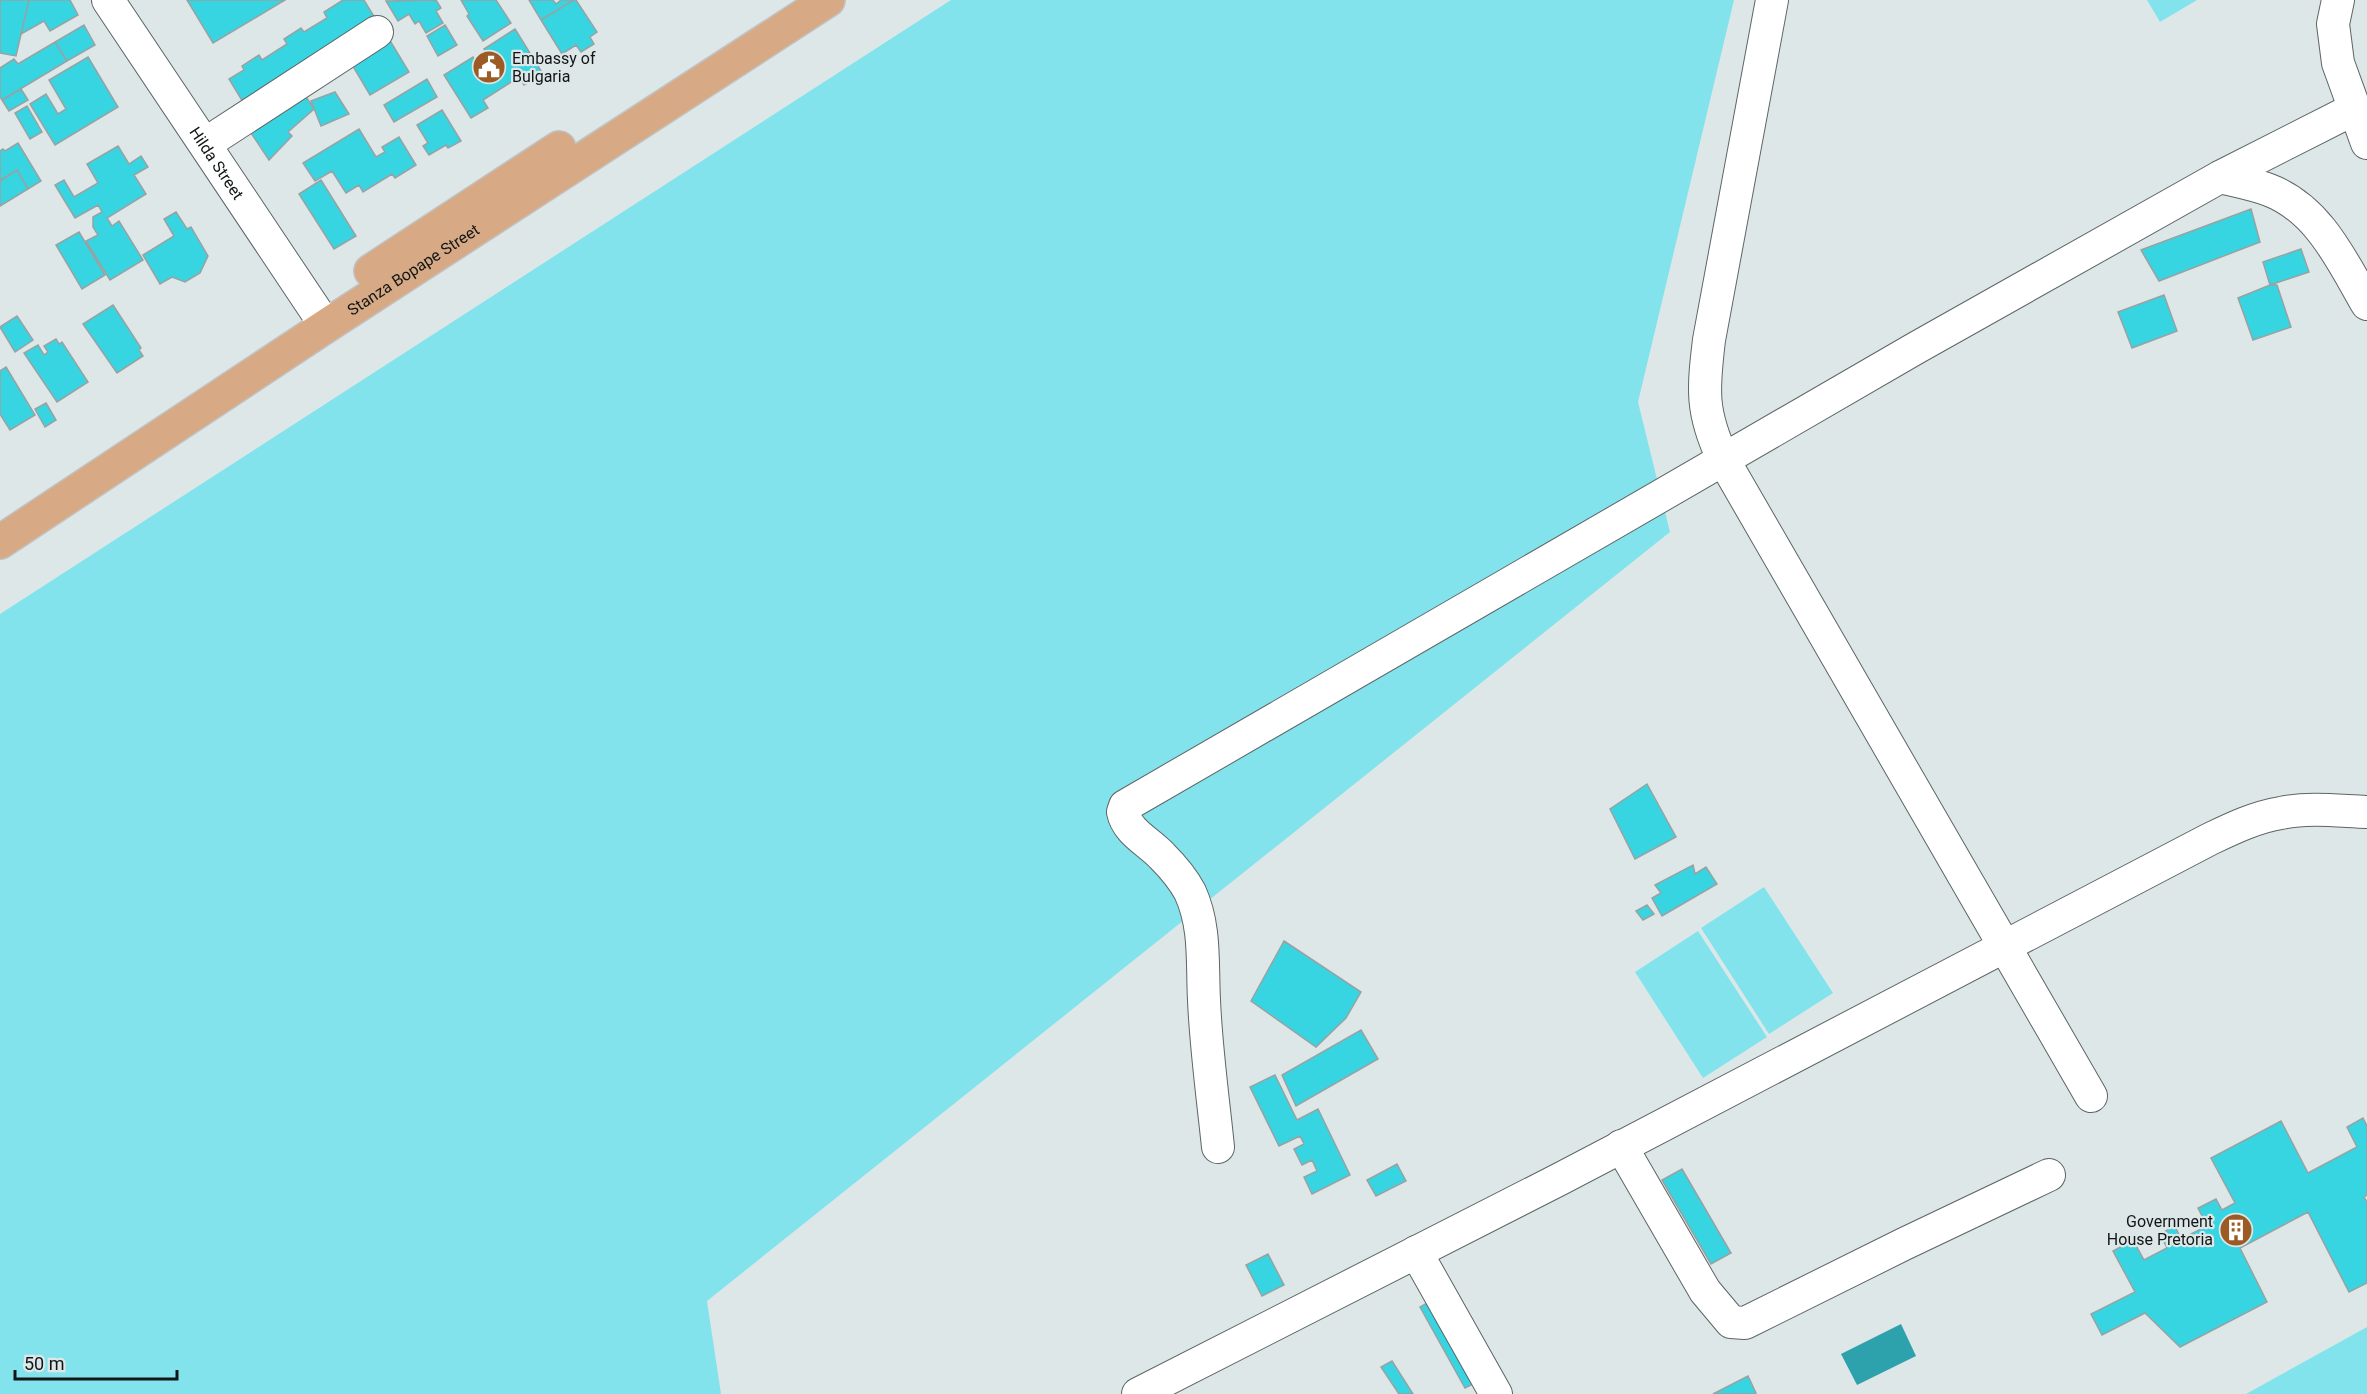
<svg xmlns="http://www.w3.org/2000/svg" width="2367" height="1394" viewBox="0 0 2367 1394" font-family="Roboto,sans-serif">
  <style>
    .green { fill: #83e3ec }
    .water { fill: #2da2ac }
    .building { fill: #37d5e2; stroke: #98a2a2; stroke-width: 1.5 }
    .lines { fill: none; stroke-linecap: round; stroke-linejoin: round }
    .minor-casing { stroke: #5d6566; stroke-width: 34 }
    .major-casing { stroke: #c1c2c2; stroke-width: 36 }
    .minor { stroke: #fff; stroke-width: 32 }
    .major { stroke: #d7aa85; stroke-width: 33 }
    .labels { text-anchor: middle; stroke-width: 4.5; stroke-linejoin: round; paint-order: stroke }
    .poi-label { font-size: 16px; fill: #121616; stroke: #dde7e8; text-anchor: start }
    .street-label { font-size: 16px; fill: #121616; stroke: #dde7e8 }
  </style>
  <rect width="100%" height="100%" fill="#dde7e8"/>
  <!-- green -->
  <path class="green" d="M 951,0 L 1734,0 L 1638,402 L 1670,532 L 707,1301 L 721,1394 L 0,1394 L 0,614 Z
    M 2147,0 L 2197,0 L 2160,22 Z
    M 1764,887 L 1833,993 L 1769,1034 L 1701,928 Z
    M 1698,931 L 1767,1037 L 1703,1078 L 1635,972 Z
    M 2367,1327 L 2367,1394 L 2246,1394 Z"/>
  <!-- water -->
  <path class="water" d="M 1901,1324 L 1916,1356 L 1857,1385 L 1841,1354 Z"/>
  <!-- building -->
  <path class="building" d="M 0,0 L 29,0 L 16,56 L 0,53 Z
    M 29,0 L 70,0 L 78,15 L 50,31 L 44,21 L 21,34 Z
    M 187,0 L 285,0 L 213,43 Z
    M 343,0 L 364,0 L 378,23 L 246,107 L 229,79 L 244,70 L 242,66 L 259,55 L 262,60 L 287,44 L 284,39 L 301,28 L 304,32 L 327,18 L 324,12 Z
    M 436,0 L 441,8 L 436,11 L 443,23 L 426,33 L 419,21 L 415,24 L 409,14 L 398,21 L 386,1 Z
    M 461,0 L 496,0 L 511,23 L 483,41 L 467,16 L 469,14 Z
    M 529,0 L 553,0 L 556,4 L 561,0 L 574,0 L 541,20 Z
    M 574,0 L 576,0 L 597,32 L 590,37 L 594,44 L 581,52 L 576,45 L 562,54 L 541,20 Z
    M 84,25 L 95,45 L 67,61 L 55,42 Z
    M 445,25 L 457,45 L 438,56 L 427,36 Z
    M 515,29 L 543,74 L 524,85 L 519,77 L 483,100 L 488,108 L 471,118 L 444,75 L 473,57 L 479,66 L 491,59 L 484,49 Z
    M 389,39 L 409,72 L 370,95 L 351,63 Z
    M 55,42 L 67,61 L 2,100 L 0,97 L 0,68 L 14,59 L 18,64 Z
    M 88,57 L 118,107 L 55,145 L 30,104 L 46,94 L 58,114 L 66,109 L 49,80 Z
    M 427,79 L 437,97 L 394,122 L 384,105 Z
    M 21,89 L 28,100 L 9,111 L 2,100 Z
    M 335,92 L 349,114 L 321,126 L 311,101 Z
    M 305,95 L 314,109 L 288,132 L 292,136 L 269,160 L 249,130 Z
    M 27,106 L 42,132 L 30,139 L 15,113 Z
    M 442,110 L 461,141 L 448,148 L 446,145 L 429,155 L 423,146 L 428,143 L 417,125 Z
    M 359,129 L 376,157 L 385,152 L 382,147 L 399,137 L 416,165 L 395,178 L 392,174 L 363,192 L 359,185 L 346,193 L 332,171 L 315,181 L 303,163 Z
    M 18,143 L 41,181 L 28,189 L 17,170 L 1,180 L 0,178 L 0,151 L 3,149 L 5,151 Z
    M 118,146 L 129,164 L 141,156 L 148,167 L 134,175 L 146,194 L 107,218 L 112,226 L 119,221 L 143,260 L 110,280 L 86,241 L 98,235 L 93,227 L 93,217 L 102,212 L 98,205 L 75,218 L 55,185 L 64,180 L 74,197 L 98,183 L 87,164 Z
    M 17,170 L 28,189 L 0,206 L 0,181 Z
    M 321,180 L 356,236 L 334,249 L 299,194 Z
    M 2251,209 L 2260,242 L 2159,281 L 2141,250 Z
    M 176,212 L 187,229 L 191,227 L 208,256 L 200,273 L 185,282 L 172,277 L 160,284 L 143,255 L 174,236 L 164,219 Z
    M 79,232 L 105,275 L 82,289 L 56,245 Z
    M 2301,249 L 2309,272 L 2270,285 L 2263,262 Z
    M 2270,285 L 2277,285 L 2291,327 L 2253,340 L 2238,298 Z
    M 2164,295 L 2177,331 L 2132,348 L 2118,312 Z
    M 113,305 L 141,348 L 139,350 L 143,356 L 117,373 L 83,324 Z
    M 17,316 L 33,340 L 15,352 L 0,327 Z
    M 56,339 L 59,344 L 62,342 L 88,382 L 57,402 L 24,353 L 38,345 L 44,355 L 48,352 L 44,346 Z
    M 6,367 L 35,415 L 10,430 L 0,414 L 0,371 Z
    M 46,403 L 56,420 L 45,427 L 35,409 Z
    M 1647,784 L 1676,837 L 1635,859 L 1610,809 Z
    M 1693,865 L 1695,874 L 1706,867 L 1717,884 L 1662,916 L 1652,898 L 1661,893 L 1655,885 Z
    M 1647,905 L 1654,914 L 1643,920 L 1636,911 Z
    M 1284,941 L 1361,992 L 1346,1018 L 1316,1047 L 1251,1001 Z
    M 1361,1030 L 1378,1059 L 1296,1106 L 1282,1075 Z
    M 1275,1075 L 1297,1120 L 1318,1109 L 1350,1175 L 1312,1194 L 1304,1177 L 1317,1171 L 1312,1160 L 1302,1165 L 1294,1149 L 1304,1144 L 1300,1136 L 1279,1146 L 1250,1087 Z
    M 2363,1118 L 2367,1126 L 2367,1195 L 2364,1197 L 2367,1202 L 2367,1283 L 2349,1292 L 2308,1212 L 2240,1248 L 2267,1302 L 2180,1347 L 2145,1313 L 2102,1335 L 2091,1314 L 2135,1292 L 2113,1251 L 2133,1240 L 2144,1260 L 2167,1248 L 2160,1234 L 2175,1226 L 2181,1239 L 2207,1226 L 2198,1208 L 2216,1199 L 2222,1210 L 2235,1203 L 2211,1158 L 2281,1121 L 2308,1173 L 2357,1147 L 2347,1127 Z
    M 1397,1164 L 1406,1181 L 1376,1196 L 1367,1180 Z
    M 1682,1169 L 1731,1253 L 1711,1264 L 1662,1180 Z
    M 1268,1254 L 1284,1285 L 1262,1296 L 1246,1265 Z
    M 1436,1298 L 1481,1380 L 1465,1388 L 1420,1307 Z
    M 1392,1361 L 1413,1394 L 1399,1394 L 1381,1367 Z
    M 1748,1376 L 1756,1393 L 1755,1394 L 1713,1394 Z"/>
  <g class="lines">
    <defs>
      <g id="minor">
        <path id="s1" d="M 108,0 L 326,326"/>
        <path d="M 1772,0 L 1709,340 C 1703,390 1701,412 1723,459 L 2091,1096"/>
        <path d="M 2338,0 L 2333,24 L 2338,63 L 2367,143"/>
        <path d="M 205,144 L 377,32"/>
        <path d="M 2220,177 C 2236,181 2253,184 2269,190 C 2319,209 2342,261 2367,304"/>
        <path d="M 1621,1146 L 1705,1291 L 1731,1322 L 1745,1323 L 1904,1244 L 2049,1175"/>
        <path d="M 1218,1147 C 1213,1098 1206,1049 1204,1000 C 1202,963 1206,927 1190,892 C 1183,879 1172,866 1162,856 C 1149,842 1127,832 1123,812 L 1125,806 L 1916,348 L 2220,177 L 2354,109"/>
        <path d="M 1416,1252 L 1496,1394"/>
        <path d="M 1138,1394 L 1560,1179 L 2210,839 C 2233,828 2256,817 2281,813 C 2309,807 2339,811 2367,812"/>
      </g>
      <g id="major">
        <path d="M 371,271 L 559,148"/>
        <path id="s2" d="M 0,542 L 326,326 L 828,0"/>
      </g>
    </defs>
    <!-- minor casing -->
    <use href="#minor" class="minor-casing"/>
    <!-- major casing -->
    <use href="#major" class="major-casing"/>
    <!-- minor -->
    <use href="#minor" class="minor"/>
    <!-- major -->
    <use href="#major" class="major"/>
  </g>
  <!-- icons -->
  <defs>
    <symbol id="civic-disc" viewBox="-11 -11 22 22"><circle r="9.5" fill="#9c5b25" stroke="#dde7e8"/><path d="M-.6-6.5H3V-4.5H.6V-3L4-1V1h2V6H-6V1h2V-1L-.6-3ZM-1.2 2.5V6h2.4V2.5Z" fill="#fff"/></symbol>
    <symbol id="building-disc" viewBox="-11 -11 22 22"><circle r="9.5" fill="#9c5b25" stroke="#dde7e8"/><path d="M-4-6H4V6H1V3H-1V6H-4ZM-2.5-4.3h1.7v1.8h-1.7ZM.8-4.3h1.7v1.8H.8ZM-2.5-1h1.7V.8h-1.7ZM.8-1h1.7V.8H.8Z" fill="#fff"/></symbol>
  </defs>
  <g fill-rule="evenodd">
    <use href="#civic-disc" x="470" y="48" width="38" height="38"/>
    <use href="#building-disc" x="2217" y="1211" width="38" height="38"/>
  </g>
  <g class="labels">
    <!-- poi labels -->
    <g class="poi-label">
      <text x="512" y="64">Embassy of<tspan x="512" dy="18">Bulgaria</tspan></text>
      <text x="2213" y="1227" text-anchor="end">Government<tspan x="2213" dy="18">House Pretoria</tspan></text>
    </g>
    <!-- street labels -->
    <g class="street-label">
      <text dy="6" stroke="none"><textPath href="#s1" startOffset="196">Hilda Street</textPath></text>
      <text dy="6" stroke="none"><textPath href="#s2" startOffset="495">Stanza Bopape Street</textPath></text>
    </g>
  </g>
  <!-- scale -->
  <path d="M15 1370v9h162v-9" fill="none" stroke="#121616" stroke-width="3"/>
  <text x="24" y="1370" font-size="18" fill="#121616" stroke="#dde7e8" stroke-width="4.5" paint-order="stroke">50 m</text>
</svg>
